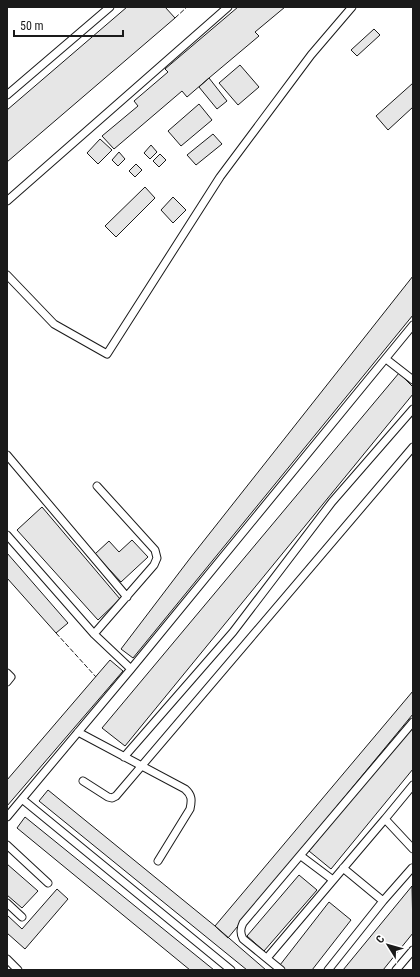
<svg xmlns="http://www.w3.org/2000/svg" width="420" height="977" viewBox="0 0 420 977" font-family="'Roboto Condensed',sans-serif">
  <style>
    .building { fill: #e6e6e6; stroke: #1a1a1a }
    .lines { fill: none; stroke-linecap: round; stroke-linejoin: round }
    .service-casing { stroke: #1a1a1a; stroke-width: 9 }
    .service { stroke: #fff; stroke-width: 7 }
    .fence { stroke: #1a1a1a; stroke-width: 1; stroke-dasharray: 5 2; stroke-linecap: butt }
  </style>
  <rect width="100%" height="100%" fill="#fff"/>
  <!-- building -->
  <path class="building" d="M 127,7 L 165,7 L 175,18 L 7,162 L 7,110 Z
    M 238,7 L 285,7 L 255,32 L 259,36 L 209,78 L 187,97 L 182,91 L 114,149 L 102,136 L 138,106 L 134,101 L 168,72 L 165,69 Z
    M 374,29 L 380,35 L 357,56 L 351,50 Z
    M 240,65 L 259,87 L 238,105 L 219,83 Z
    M 209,78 L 227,101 L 217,109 L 199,87 Z
    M 413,83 L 413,107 L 388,130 L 376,116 Z
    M 199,104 L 212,120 L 181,146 L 168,131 Z
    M 213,134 L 222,144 L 196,165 L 187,155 Z
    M 100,139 L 112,150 L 98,164 L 87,153 Z
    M 151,145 L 157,152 L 150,159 L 144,153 Z
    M 119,152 L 125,159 L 118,166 L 112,160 Z
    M 160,154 L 166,160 L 159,167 L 153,161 Z
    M 136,164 L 142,170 L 135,177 L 129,171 Z
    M 145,187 L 155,198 L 116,237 L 105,226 Z
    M 173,197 L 186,210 L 173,223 L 161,210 Z
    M 413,276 L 413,315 L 133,658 L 121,649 L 191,557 Z
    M 399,373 L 413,387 L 413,394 L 125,746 L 102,728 Z
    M 42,507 L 120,599 L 98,620 L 17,530 Z
    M 132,540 L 148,557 L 121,582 L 95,554 L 109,541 L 119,552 Z
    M 7,553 L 68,623 L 56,633 L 7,578 Z
    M 110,660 L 123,671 L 7,806 L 7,780 Z
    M 413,691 L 413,714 L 228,938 L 215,926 Z
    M 413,725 L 413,769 L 331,869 L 309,851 Z
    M 48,790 L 215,926 L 266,970 L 247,970 L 39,801 Z
    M 25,817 L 214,970 L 190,970 L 17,828 Z
    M 7,864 L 38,891 L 22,908 L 7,895 Z
    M 299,875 L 317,890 L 264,951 L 247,936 Z
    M 412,886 L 413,933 L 383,970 L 343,970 Z
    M 57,889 L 68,899 L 25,949 L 7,933 L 7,915 L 22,929 Z
    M 329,902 L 351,920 L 312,970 L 285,970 L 280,965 Z"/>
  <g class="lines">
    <defs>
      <path id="service" d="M 7,95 L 110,7
        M 7,201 L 228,7
        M 7,275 L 54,324 L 107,354 L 220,177 L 311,55 L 352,7
        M 386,359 L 413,380
        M 7,455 L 127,597
        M 7,535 L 94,634 L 131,669
        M 94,634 L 154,565 L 157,558 L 155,550 L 97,486
        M 7,673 L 11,677 L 7,682
        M 78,732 L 185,789 C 192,795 192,800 190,809 L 158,861
        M 124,757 L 233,632 L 332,502 L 413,409
        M 83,781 L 108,797 L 112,798 L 116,796 L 413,447
        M 413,785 L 385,819 L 413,849
        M 7,817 L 22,799
        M 7,845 L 48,883
        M 301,856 L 333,880
        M 383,901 L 412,868
        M 7,903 L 22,917
        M 267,958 L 385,819
        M 7,959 L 18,970
        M 231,970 L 22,799 L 131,669 L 413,325
        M 281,970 L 243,939 C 240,933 240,929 243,923 L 413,722
        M 328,970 L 383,901 L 343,868
        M 396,970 L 413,950"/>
    </defs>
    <!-- service casing -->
    <use href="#service" class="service-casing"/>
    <!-- service -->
    <use href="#service" class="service"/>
    <!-- fence -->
    <path class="fence" d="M 175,18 L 187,7
      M 56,633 L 96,677"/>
  </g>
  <!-- border -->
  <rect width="420" height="977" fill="none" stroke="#1a1a1a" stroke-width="16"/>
  <!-- north arrow -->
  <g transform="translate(388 945) rotate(307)" stroke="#ffffff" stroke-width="3" paint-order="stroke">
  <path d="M0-3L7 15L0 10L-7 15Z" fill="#1a1a1a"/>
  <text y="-6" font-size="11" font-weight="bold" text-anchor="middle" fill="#1a1a1a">С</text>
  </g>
  <!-- scale -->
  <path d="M14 30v6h109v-6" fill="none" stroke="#1a1a1a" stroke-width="2"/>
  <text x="20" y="30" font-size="12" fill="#1a1a1a" stroke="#ffffff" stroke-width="3" paint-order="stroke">50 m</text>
</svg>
